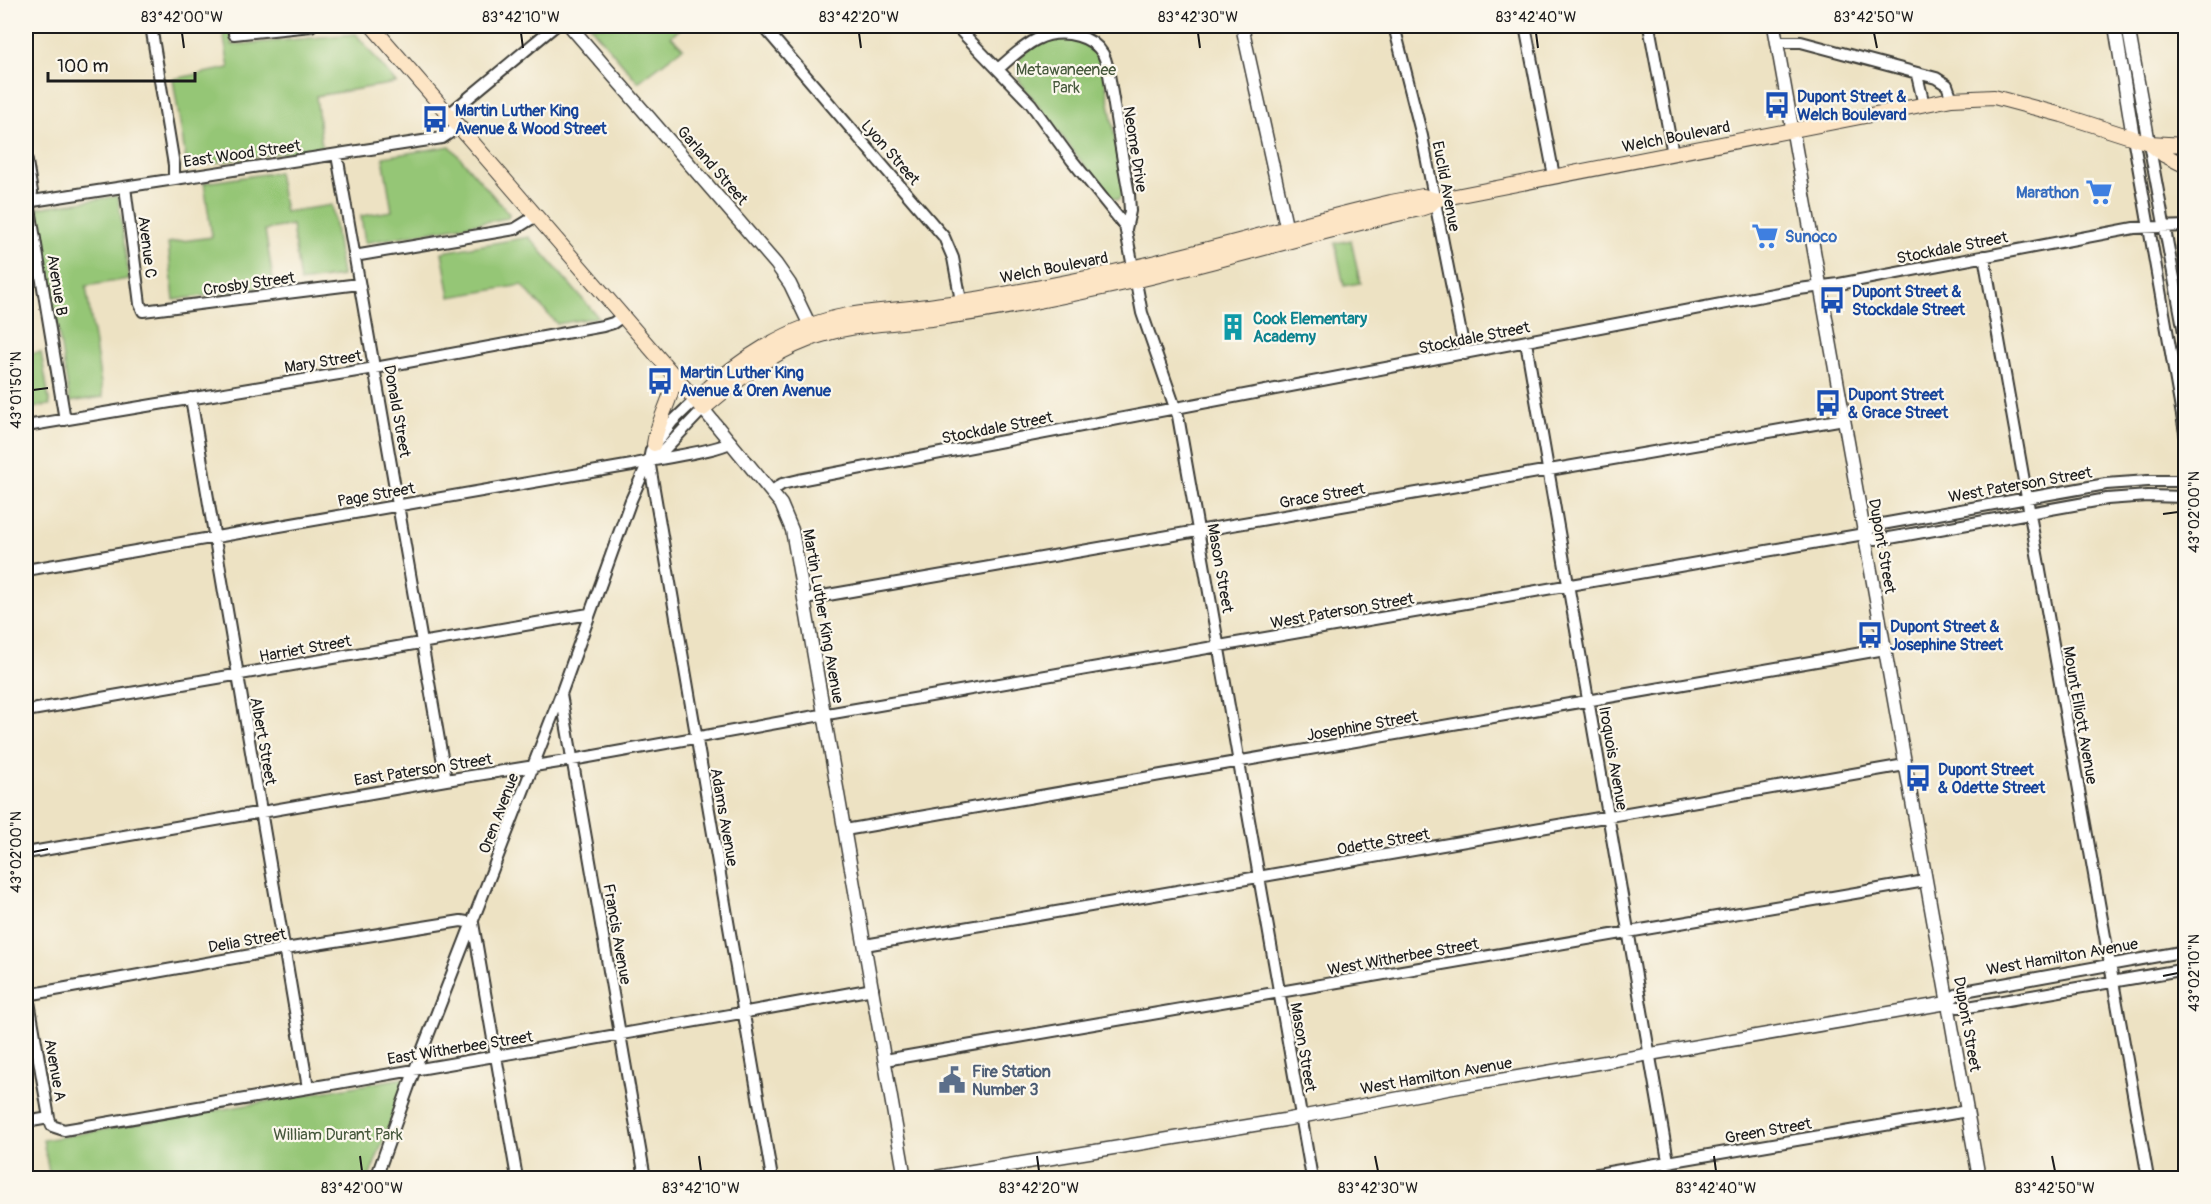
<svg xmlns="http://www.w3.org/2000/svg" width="2211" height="1204" viewBox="0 0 2211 1204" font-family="Pangolin,sans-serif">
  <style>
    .green { fill: #95c676; stroke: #587149; stroke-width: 1.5 }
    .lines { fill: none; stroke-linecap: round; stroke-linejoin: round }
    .minor-casing { stroke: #3b3a35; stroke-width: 14 }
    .tertiary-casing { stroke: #3b3a35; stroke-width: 15 }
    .secondary-casing { stroke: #3b3a35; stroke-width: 16 }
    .minor { stroke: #fff; stroke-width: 10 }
    .tertiary { stroke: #fff; stroke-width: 12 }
    .secondary { stroke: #fde5c5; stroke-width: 14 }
    .ticks { fill: none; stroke: #1c1c1c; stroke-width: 2 }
    .labels { text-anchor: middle; stroke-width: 4.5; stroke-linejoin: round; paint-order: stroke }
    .park-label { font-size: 16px; fill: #46583c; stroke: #fbf7ec }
    .transit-label { font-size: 16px; font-weight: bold; fill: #164399; stroke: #fbf7ec; text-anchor: start }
    .street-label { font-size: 16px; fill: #1c1c1c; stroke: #fbf7ec }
    .shop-label { font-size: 16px; font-weight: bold; fill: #366cbe; stroke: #fbf7ec; text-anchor: end }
    .culture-label { font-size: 16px; font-weight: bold; fill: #0d838f; stroke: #fbf7ec; text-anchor: start }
    .service-label { font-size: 16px; font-weight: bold; fill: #4e5e75; stroke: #fbf7ec; text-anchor: start }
    .neatline { fill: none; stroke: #1c1c1c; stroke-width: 2 }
    .ticks-label { font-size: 15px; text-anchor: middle; fill: #1c1c1c }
  </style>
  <rect width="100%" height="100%" fill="#fbf7ec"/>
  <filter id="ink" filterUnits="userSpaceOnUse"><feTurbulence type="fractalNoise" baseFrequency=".0167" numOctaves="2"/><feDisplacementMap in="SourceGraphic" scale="12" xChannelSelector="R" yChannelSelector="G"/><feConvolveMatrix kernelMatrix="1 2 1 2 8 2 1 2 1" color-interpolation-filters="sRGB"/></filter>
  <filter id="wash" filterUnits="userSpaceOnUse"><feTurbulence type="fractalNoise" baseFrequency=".008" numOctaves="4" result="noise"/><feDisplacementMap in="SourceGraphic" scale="24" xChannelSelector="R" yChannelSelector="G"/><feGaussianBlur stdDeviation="1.35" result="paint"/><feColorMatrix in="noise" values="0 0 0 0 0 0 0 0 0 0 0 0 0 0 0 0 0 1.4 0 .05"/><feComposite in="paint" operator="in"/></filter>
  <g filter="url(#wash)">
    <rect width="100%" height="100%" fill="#ede2c3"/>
    <!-- green -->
    <path class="green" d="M 222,26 L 230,26 L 232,45 L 356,34 L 396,83 L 316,96 L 322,147 L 187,167 L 173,79 L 229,68 Z
      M 590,26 L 684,26 L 671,36 L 683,48 L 638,82 Z
      M 1046,39 C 1073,38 1085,38 1102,61 L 1124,192 L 1118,200 L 1108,196 L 1020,82 C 1010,58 1028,49 1046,39 Z
      M 450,146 L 509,214 L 508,218 L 365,243 L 361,216 L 392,211 L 383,157 Z
      M 278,172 L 285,212 L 332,205 L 342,276 L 300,282 L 292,225 L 265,230 L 274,286 L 174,300 L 168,243 L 212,237 L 204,183 Z
      M 118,196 L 129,279 L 86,286 L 103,397 L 70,402 L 38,208 Z
      M 529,237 L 598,317 L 557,324 L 522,285 L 450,297 L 442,252 Z
      M 1351,240 L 1360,283 L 1344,286 L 1335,243 Z
      M 41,352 L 50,405 L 26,409 L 26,354 Z
      M 403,1078 L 406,1081 L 369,1178 L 50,1178 L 43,1140 Z"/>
  </g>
  <g filter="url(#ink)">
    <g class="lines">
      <defs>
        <path id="minor" d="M 151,26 L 174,165 L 174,178
          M 763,26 L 944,237 L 953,258 L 962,306
          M 956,26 L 1031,104 L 1071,159 L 1125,226 L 1142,313 L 1178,416 L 1312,1178
          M 1394,26 L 1422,136 L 1465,354
          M 1525,26 L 1554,176
          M 1649,26 L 1673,154
          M 234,34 L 311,26
          M 1777,42 L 1801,42 L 1936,78 L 1947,85 L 1952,99
          M 998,69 C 1022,48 1043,26 1078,36 C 1089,39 1097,44 1103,54 C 1110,68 1110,85 1113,99 C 1118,131 1123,163 1129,194 L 1130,211 L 1126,229
          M 1917,75 L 1924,105
          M 449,114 L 555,26
          M 2133,137 L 2186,438
          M 2149,143 L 2186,343
          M 337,155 L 446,780
          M 26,156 L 32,192 L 30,209 L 65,420
          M 125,187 L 140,304 L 143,311 L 359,284
          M 26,202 L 442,138 L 460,126
          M 354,256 L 515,229 L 536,216
          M 1984,256 L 2148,1178
          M 1526,342 L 1671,1178
          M 191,398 L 308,1088
          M 26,426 L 375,368 L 603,326 L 613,323 L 623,316
          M 654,456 L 664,450 L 703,409
          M 649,460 L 772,1178
          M 772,491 L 782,484 L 799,480 L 1799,289 L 1839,284 L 2134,228 L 2186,226
          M 1864,534 L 1873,539 L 1884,539 L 2107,499 L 2148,496 L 2186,497
          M 26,570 L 632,465 C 655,458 716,452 731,442
          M 805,599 L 1844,419
          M 561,694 L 645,1178
          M 26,711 L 589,614
          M 845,830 L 1885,649
          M 26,853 L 446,780 L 572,760 L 810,717 L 1864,534 L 1869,529 L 1882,524 L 2106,484 L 2148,481 L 2186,481
          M 865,945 L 1905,765
          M 2186,951 L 1970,990 L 1956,995 L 1947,1003 L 1958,1007 L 1968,1007 L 2186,969
          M 26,984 L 49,1118 L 52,1126 L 64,1130 C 334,1083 604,1039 873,989
          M 27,995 L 285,949 L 461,921 L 473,923 L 517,1178
          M 885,1060 L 1925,881
          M 26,1122 L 49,1118
          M 376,1178 L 415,1069 L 561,694 L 631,500 L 649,460 L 651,450 L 672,422 L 695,400
          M 1574,1178 L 1967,1111"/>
        <path id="tertiary" d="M 570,26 L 776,264 L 790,284 L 814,334
          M 1242,26 L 1288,235
          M 1774,26 L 1979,1178
          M 2115,26 L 2133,137
          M 2128,26 L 2149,143
          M 703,409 L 781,504 L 792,530 L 905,1178
          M 930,1178 L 1284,1120 L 1453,1088 L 1947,1003"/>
        <path id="secondary" d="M 372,26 L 703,409 C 736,381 768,355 808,340 C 850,323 894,324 938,318 C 999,310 1060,297 1121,284 C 1221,262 1319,231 1420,209 L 1429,206 L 1435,200 L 1952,99 L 1994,97 L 2062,115 L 2149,143 L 2164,155 L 2186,166
          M 2149,143 L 2186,145
          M 695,400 C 739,359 788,326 848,315 C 879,310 912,309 943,304 C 993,297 1042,287 1091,277 C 1192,256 1291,225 1391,202 L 1423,196 L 1435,200
          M 654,444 C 657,420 674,398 674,374"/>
      </defs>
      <!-- minor casing -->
      <use href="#minor" class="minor-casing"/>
      <!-- tertiary casing -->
      <use href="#tertiary" class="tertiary-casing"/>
      <!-- secondary casing -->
      <use href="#secondary" class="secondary-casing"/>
      <!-- minor -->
      <use href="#minor" class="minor"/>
      <!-- tertiary -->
      <use href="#tertiary" class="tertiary"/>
      <!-- secondary -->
      <use href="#secondary" class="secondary"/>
    </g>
  </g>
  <!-- ticks -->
  <path class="ticks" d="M 182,33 L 184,48M 521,33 L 523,48M 859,33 L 861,48M 1198,33 L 1200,48M 1536,33 L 1538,48M 1874,33 L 1877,48M 33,390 L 48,388M 2163,514 L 2178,512M 33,852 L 48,849M 2163,976 L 2178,973M 360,1156 L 362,1171M 699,1156 L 701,1171M 1037,1156 L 1039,1171M 1375,1156 L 1378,1171M 1714,1156 L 1716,1171M 2052,1156 L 2055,1171"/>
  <!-- icons -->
  <defs>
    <symbol id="bus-bare" viewBox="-9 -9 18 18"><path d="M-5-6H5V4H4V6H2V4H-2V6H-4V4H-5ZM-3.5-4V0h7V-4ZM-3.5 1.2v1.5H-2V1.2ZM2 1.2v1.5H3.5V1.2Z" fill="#1a4fb4" stroke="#fbf7ec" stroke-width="2.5" paint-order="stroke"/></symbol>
    <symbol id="supermarket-bare" viewBox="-9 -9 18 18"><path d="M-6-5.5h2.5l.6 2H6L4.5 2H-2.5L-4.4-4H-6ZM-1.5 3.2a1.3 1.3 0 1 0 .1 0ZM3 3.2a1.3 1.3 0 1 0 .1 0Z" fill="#3f7fe0" stroke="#fbf7ec" stroke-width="2.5" paint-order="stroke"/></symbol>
    <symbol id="building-bare" viewBox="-9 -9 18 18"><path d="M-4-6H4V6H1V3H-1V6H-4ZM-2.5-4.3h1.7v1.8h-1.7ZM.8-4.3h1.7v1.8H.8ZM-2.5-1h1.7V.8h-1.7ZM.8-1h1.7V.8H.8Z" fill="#0f9aa8" stroke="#fbf7ec" stroke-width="2.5" paint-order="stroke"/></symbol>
    <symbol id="civic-bare" viewBox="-9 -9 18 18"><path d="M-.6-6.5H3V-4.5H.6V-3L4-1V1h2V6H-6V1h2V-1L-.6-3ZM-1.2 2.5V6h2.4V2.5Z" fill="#5c6f8a" stroke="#fbf7ec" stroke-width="2.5" paint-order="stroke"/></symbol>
  </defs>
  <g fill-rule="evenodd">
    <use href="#bus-bare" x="1758" y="86" width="38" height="38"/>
    <use href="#bus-bare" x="416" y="100" width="38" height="38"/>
    <use href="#supermarket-bare" x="2080" y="173" width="38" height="38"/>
    <use href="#supermarket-bare" x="1746" y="217" width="38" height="38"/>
    <use href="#bus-bare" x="1813" y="281" width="38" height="38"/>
    <use href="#building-bare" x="1214" y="308" width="38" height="38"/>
    <use href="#bus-bare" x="641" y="362" width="38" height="38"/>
    <use href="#bus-bare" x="1809" y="384" width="38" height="38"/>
    <use href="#bus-bare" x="1851" y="616" width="38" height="38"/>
    <use href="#bus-bare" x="1899" y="759" width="38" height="38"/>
    <use href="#civic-bare" x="933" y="1061" width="38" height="38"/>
  </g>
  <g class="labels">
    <!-- park labels -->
    <g class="park-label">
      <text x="1066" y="75">Metawaneenee<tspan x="1066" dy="18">Park</tspan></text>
      <text x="338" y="1140">William Durant Park</text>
    </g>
    <!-- transit labels -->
    <g class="transit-label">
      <text x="1797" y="102">Dupont Street &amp;<tspan x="1797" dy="18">Welch Boulevard</tspan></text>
      <text x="455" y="116">Martin Luther King<tspan x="455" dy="18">Avenue &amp; Wood Street</tspan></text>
      <text x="1852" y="297">Dupont Street &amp;<tspan x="1852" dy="18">Stockdale Street</tspan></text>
      <text x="680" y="378">Martin Luther King<tspan x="680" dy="18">Avenue &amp; Oren Avenue</tspan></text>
      <text x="1848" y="400">Dupont Street<tspan x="1848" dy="18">&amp; Grace Street</tspan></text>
      <text x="1890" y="632">Dupont Street &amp;<tspan x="1890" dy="18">Josephine Street</tspan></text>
      <text x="1938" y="775">Dupont Street<tspan x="1938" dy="18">&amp; Odette Street</tspan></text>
    </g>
    <!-- street labels -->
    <g class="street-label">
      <text transform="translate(1676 136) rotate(-11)" y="6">Welch Boulevard</text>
      <text transform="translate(1136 149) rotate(81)" y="6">Neome Drive</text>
      <text transform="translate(891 152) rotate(49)" y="6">Lyon Street</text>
      <text transform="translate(242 153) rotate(-8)" y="6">East Wood Street</text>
      <text transform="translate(713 165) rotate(49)" y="6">Garland Street</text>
      <text transform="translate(1447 186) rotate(79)" y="6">Euclid Avenue</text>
      <text transform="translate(148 247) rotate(83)" y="6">Avenue C</text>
      <text transform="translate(1952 247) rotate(-11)" y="6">Stockdale Street</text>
      <text transform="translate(1054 267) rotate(-11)" y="6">Welch Boulevard</text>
      <text transform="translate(249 283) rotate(-8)" y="6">Crosby Street</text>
      <text transform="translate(58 285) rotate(81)" y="6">Avenue B</text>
      <text transform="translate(1474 337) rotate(-11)" y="6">Stockdale Street</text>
      <text transform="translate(323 361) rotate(-9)" y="6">Mary Street</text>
      <text transform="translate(398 411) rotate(80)" y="6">Donald Street</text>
      <text transform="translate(997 427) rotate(-11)" y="6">Stockdale Street</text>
      <text transform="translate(2020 484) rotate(-10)" y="6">West Paterson Street</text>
      <text transform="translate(376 494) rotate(-10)" y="6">Page Street</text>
      <text transform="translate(1322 495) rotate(-10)" y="6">Grace Street</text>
      <text transform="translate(1883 546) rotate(80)" y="6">Dupont Street</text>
      <text transform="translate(1221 568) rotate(80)" y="6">Mason Street</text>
      <text transform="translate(1342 610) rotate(-10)" y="6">West Paterson Street</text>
      <text transform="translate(824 616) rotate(80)" y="6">Martin Luther King Avenue</text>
      <text transform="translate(305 648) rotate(-10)" y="6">Harriet Street</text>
      <text transform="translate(2081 715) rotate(80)" y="6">Mount Elliott Avenue</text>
      <text transform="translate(1362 725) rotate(-10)" y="6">Josephine Street</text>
      <text transform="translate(264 741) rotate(80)" y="6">Albert Street</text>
      <text transform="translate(1614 758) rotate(80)" y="6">Iroquois Avenue</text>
      <text transform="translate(423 769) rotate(-9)" y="6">East Paterson Street</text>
      <text transform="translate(498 813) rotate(-69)" y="6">Oren Avenue</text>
      <text transform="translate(725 817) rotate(80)" y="6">Adams Avenue</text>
      <text transform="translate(1383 841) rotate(-10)" y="6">Odette Street</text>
      <text transform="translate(618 934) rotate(80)" y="6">Francis Avenue</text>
      <text transform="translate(247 940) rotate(-10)" y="6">Delia Street</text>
      <text transform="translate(1403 956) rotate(-10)" y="6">West Witherbee Street</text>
      <text transform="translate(2062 956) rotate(-10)" y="6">West Hamilton Avenue</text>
      <text transform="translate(1968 1024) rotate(80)" y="6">Dupont Street</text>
      <text transform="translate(460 1047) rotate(-9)" y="6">East Witherbee Street</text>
      <text transform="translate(1304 1047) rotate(80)" y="6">Mason Street</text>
      <text transform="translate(56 1070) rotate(80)" y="6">Avenue A</text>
      <text transform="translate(1436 1075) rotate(-10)" y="6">West Hamilton Avenue</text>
      <text transform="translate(1768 1130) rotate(-10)" y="6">Green Street</text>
    </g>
    <!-- shop labels -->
    <g class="shop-label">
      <text x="2079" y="198">Marathon</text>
      <text x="1785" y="242" text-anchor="start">Sunoco</text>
    </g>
    <!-- culture labels -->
    <g class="culture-label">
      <text x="1253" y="324">Cook Elementary<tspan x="1253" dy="18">Academy</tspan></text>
    </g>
    <!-- service labels -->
    <g class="service-label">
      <text x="972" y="1077">Fire Station<tspan x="972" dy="18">Number 3</tspan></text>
    </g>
  </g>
  <!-- margin -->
  <rect width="2211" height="1204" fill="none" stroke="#fbf7ec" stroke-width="66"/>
  <!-- scale -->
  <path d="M48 72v9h147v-9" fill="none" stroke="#1c1c1c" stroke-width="3"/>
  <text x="57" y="72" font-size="18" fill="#1c1c1c" stroke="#fbf7ec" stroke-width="4.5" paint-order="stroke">100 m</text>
  <rect x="33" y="33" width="2145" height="1138" class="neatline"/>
  <g class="ticks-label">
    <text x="182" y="22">83°42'00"W</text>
    <text x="521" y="22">83°42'10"W</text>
    <text x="859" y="22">83°42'20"W</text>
    <text x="1198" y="22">83°42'30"W</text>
    <text x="1536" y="22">83°42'40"W</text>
    <text x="1874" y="22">83°42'50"W</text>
    <text transform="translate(16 390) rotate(-90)" y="5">43°01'50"N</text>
    <text transform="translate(2194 512) rotate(-90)" y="5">43°02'00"N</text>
    <text transform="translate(16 852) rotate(-90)" y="5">43°02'00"N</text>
    <text transform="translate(2194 973) rotate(-90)" y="5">43°02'10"N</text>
    <text x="362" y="1193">83°42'00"W</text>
    <text x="701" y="1193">83°42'10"W</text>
    <text x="1039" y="1193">83°42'20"W</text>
    <text x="1378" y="1193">83°42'30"W</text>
    <text x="1716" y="1193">83°42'40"W</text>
    <text x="2055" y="1193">83°42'50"W</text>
  </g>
</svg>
